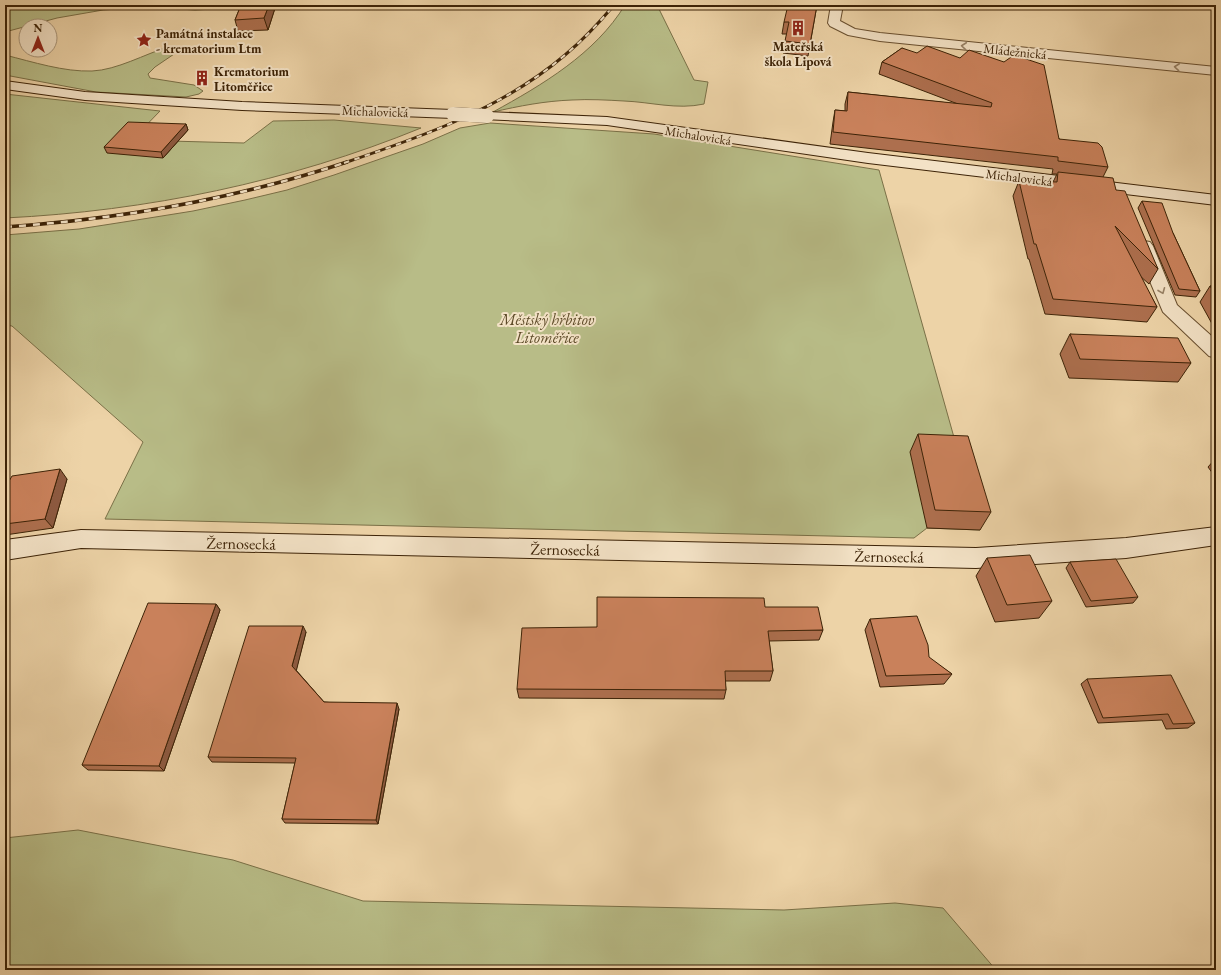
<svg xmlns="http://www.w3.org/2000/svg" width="1221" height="975" viewBox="0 0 1221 975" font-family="'EB Garamond',serif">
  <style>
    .green { fill: #b8bc87; stroke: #7a7047 }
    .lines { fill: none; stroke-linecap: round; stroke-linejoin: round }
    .street-casing { stroke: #694f2f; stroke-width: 2 }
    .secondary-casing { stroke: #3d2307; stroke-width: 2 }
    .street { fill: #f3e2c6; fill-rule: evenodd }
    .secondary { fill: #f3e2c6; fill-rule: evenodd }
    .rail-far1-casing { stroke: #3d2307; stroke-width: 3 }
    .rail-casing { stroke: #3d2307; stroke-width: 3.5 }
    .rail-far1 { stroke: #f3e2c6; stroke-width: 2; stroke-dasharray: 5.5; stroke-linecap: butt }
    .rail { stroke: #f3e2c6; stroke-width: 2.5; stroke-dasharray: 7; stroke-linecap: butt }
    .secondary-bridge-casing { stroke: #3d2307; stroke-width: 14; stroke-linecap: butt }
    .secondary-bridge { stroke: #f3e2c6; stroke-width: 14 }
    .wall { fill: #ad6f4e; stroke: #3d2307 }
    .shaded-wall { fill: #8d5a40; stroke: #3d2307 }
    .building { fill: #c9815b; stroke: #3d2307 }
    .oneway { stroke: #988266 }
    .labels { text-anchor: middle; stroke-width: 4; stroke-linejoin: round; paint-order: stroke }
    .far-poi-label { font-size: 13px; font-weight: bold; fill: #3d2307; stroke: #f3e2c6; text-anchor: start }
    .far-street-label { font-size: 13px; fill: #3d2307; stroke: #f3e2c6 }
    .park-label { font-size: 16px; font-style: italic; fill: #5c4927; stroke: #f3e2c6 }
    .street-label { font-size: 16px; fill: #3d2307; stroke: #f3e2c6 }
  </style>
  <rect width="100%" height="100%" fill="#edd3a7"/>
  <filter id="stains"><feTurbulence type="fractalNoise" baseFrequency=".005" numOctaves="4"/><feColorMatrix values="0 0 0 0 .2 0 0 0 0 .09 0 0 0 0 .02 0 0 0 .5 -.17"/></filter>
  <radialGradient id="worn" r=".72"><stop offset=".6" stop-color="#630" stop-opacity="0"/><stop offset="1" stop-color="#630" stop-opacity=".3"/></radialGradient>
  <!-- green -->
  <path class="green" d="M 5,5 L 217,5 L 214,9 L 195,10 L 148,7 L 103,10 L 57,18 L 5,32 Z
    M 625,5 L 657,5 L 694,80 L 708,82 L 704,104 C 677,110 651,102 624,101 C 607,100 589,99 572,100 C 545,101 519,106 493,112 C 542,85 595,54 625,5 Z
    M 168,47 L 176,47 L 180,50 L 155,67 L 148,74 L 150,78 L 194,85 L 203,91 L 199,94 L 186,97 L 96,92 L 5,75 L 5,55 C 33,62 64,72 92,71 C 117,70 145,54 168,47 Z
    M 5,94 L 160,111 L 132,140 L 244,143 L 273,121 L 334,120 L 421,128 C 289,182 147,211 5,218 Z
    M 490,123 L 654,134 L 879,170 L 980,530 L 927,528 L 914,538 L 105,519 L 143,442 L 12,326 L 5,325 L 5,235 L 79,229 L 143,219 L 193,211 L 245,200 L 287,190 L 334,175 L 423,144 L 460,128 Z
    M 78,830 L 233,860 L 363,901 L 784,910 L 895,903 L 943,908 L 996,970 L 5,970 L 5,838 Z"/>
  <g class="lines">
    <defs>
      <path id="street" d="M 831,5 L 843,5 L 840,21 L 855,29 L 880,33 L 1216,67 L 1216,75 L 880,41 L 848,35 L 830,26 L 828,23 Z
        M 1144,241 L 1150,242 L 1153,246 L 1177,305 L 1216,340 L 1216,358 L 1209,356 L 1163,312 L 1135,246 L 1138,242 Z"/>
      <path id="secondary" d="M 5,81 L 85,92 L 242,102 L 453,110 L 458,111 L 460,114 L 458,117 L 453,118 L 242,110 L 85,100 L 5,89 Z
        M 487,112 L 607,117 L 868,153 L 1216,195 L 1216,205 L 868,163 L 607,125 L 482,119 L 480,116 L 482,113 Z
        M 1216,527 L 1216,545 L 1126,558 L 976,568 L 81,548 L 5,560 L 5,540 L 81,530 L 976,548 L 1126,538 Z"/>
    </defs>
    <!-- street casing -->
    <use href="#street" class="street-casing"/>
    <!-- secondary casing -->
    <use href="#secondary" class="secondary-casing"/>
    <!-- street -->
    <use href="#street" class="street"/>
    <!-- secondary -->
    <use href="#secondary" class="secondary"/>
    <defs>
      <path id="rail-far1" d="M 344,163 C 421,137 502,109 565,55 C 583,40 599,23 614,5"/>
      <path id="rail" d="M 5,227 C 122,219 236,199 347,162"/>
    </defs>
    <!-- rail-far1 casing -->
    <use href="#rail-far1" class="rail-far1-casing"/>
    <!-- rail casing -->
    <use href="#rail" class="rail-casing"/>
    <!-- rail-far1 -->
    <use href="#rail-far1" class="rail-far1"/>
    <!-- rail -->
    <use href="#rail" class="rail"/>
    <defs>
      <path id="secondary-bridge" d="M 453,114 L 487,116"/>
    </defs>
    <!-- secondary-bridge casing -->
    <use href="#secondary-bridge" class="secondary-bridge-casing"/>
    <!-- secondary-bridge -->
    <use href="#secondary-bridge" class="secondary-bridge"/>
  </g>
  <!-- wall -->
  <path class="wall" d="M 241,5 L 276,5 L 268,30 L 238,31 L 235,20 Z
    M 817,5 L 808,56 L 783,53 L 787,34 L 782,34 L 784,22 Z
    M 902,48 L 1108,167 L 1103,177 L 1116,190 L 1158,269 L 1149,284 L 1140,276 L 1157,307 L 1147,322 L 1045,314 L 1029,259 L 1028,259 L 1013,196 L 1019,181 L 1053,182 L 1057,174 L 1052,174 L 1053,169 L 830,144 L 833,122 L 835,110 L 845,111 L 845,104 L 848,92 L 958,104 L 879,74 L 882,62 Z
    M 186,124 L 188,130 L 163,158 L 107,153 L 104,147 Z
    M 1142,201 L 1173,233 L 1200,291 L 1196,297 L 1175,295 L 1138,208 Z
    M 1210,286 L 1216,286 L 1216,331 L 1200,302 Z
    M 1070,334 L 1191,363 L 1178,382 L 1069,378 L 1060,354 Z
    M 918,434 L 991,512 L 980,530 L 927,528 L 910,452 Z
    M 1216,458 L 1216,478 L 1208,467 Z
    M 67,479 L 53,528 L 5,535 L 5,483 Z
    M 987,558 L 1052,601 L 1039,618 L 995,622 L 976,576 Z
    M 1070,562 L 1138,597 L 1133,603 L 1086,607 L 1066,568 Z
    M 216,604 L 220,610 L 164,771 L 88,770 L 82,765 Z
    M 870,619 L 952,674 L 944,684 L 880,687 L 865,630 Z
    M 597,627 L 823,630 L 819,640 L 769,641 L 773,671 L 770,681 L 725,681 L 726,690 L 724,699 L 519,698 L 517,689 Z
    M 306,632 L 296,670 L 324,702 L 399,709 L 378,824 L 285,823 L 282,819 L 295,763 L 212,762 L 208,757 Z
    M 1087,679 L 1195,723 L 1188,728 L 1166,729 L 1162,720 L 1098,723 L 1081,684 Z"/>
  <!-- shaded-wall -->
  <path class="shaded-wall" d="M 269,5 L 276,5 L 268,30 L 264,18 Z
    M 186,124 L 188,130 L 163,158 L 161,152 Z
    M 60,469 L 67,479 L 53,528 L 45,519 Z
    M 216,604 L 220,610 L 164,771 L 159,766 Z
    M 303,626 L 306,632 L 296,672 L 292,666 Z
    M 397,703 L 399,709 L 378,824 L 376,820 Z"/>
  <!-- building -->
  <path class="building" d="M 241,5 L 269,5 L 264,18 L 235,20 Z
    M 788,5 L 817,5 L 810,44 L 785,41 L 789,22 L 784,22 Z
    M 927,46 L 960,58 L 969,50 L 1004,62 L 1014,55 L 1044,65 L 1059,139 L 1098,143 L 1102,147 L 1108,167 L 1058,161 L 1058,157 L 833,132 L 835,110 L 847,111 L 848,92 L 991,107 L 992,103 L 882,62 L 902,48 L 917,53 Z
    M 128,122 L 186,124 L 161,152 L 104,147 Z
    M 1058,172 L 1113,178 L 1116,190 L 1125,191 L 1158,269 L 1115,226 L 1157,307 L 1053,299 L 1036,244 L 1034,244 L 1019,181 L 1057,182 Z
    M 1142,201 L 1162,203 L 1173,233 L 1200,291 L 1179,289 Z
    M 1210,286 L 1216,286 L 1216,296 Z
    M 1070,334 L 1178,338 L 1191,363 L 1080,359 Z
    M 918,434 L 968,436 L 991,512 L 935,510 Z
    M 60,469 L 45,519 L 5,524 L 5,483 L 8,483 L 12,476 Z
    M 1030,555 L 1052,601 L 1007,605 L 987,558 Z
    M 1116,559 L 1138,597 L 1091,601 L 1070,562 Z
    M 597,597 L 764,598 L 765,607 L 818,607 L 823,630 L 768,631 L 773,671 L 725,671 L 726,690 L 517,689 L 522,628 L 597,627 Z
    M 148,603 L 216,604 L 159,766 L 82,765 Z
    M 917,616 L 928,645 L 929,657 L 952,674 L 886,676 L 870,619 Z
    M 249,626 L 303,626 L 292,666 L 324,702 L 397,703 L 376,820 L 282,819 L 296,758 L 208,757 Z
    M 1171,675 L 1195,723 L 1173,724 L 1168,714 L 1103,718 L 1087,679 Z"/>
  <!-- one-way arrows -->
  <defs><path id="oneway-chevron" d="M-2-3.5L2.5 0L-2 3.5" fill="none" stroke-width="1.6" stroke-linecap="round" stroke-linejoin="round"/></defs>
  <g class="oneway">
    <use href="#oneway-chevron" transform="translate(964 46) rotate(-174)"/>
    <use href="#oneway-chevron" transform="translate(1177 67) rotate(-174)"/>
    <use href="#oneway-chevron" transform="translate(1162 291) rotate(68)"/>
  </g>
  <!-- icons -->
  <defs>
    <symbol id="building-bare" viewBox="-9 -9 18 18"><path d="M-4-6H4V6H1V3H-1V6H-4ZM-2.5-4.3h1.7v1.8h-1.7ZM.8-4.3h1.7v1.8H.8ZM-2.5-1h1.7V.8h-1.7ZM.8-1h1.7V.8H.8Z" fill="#8f2418" stroke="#f3e2c6" stroke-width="2.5" paint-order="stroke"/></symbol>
    <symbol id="sight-bare" viewBox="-9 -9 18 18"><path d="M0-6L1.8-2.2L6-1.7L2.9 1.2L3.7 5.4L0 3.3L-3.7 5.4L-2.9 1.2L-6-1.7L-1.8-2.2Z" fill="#8f2418" stroke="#f3e2c6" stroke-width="2.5" paint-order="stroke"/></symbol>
  </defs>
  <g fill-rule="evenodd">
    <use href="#building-bare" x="787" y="17" width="22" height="22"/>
    <use href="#sight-bare" x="133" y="29" width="22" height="22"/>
    <use href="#building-bare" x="191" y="67" width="22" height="22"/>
  </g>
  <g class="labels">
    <!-- far-poi labels -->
    <g class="far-poi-label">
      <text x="156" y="38">Památná instalace<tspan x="156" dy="15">- krematorium Ltm</tspan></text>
      <text x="798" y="51" text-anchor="middle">Mateřská<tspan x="798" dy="15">škola Lipová</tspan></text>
      <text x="214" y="76">Krematorium<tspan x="214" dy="15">Litoměřice</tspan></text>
    </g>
    <!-- far-street labels -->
    <g class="far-street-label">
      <text transform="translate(1015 51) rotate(6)" y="5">Mládežnická</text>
      <text transform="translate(375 111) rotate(2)" y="5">Michalovická</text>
      <text transform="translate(698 135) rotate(9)" y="5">Michalovická</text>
      <text transform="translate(1019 177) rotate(7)" y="5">Michalovická</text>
    </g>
    <!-- park labels -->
    <g class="park-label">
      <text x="547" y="325">Městský hřbitov<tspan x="547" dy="18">Litoměřice</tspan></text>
    </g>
    <!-- street labels -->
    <g class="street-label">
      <text transform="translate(241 543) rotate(1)" y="6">Žernosecká</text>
      <text transform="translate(565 549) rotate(1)" y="6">Žernosecká</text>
      <text transform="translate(889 556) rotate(1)" y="6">Žernosecká</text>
    </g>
  </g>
  <!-- margin -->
  <rect width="1221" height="975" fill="none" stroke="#edd3a7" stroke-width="20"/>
  <rect x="6" y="6" width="1209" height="963" fill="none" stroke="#3d2307" stroke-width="2"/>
  <rect x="10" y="10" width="1201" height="955" fill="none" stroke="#3d2307"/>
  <!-- north arrow -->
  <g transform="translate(38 38)"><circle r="19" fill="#f3e2c6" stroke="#aa967a"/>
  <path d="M0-3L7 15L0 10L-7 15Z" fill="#8f2418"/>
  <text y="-6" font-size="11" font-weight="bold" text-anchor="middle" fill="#3d2307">N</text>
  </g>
  <rect width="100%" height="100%" filter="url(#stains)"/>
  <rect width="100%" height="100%" fill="url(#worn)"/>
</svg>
